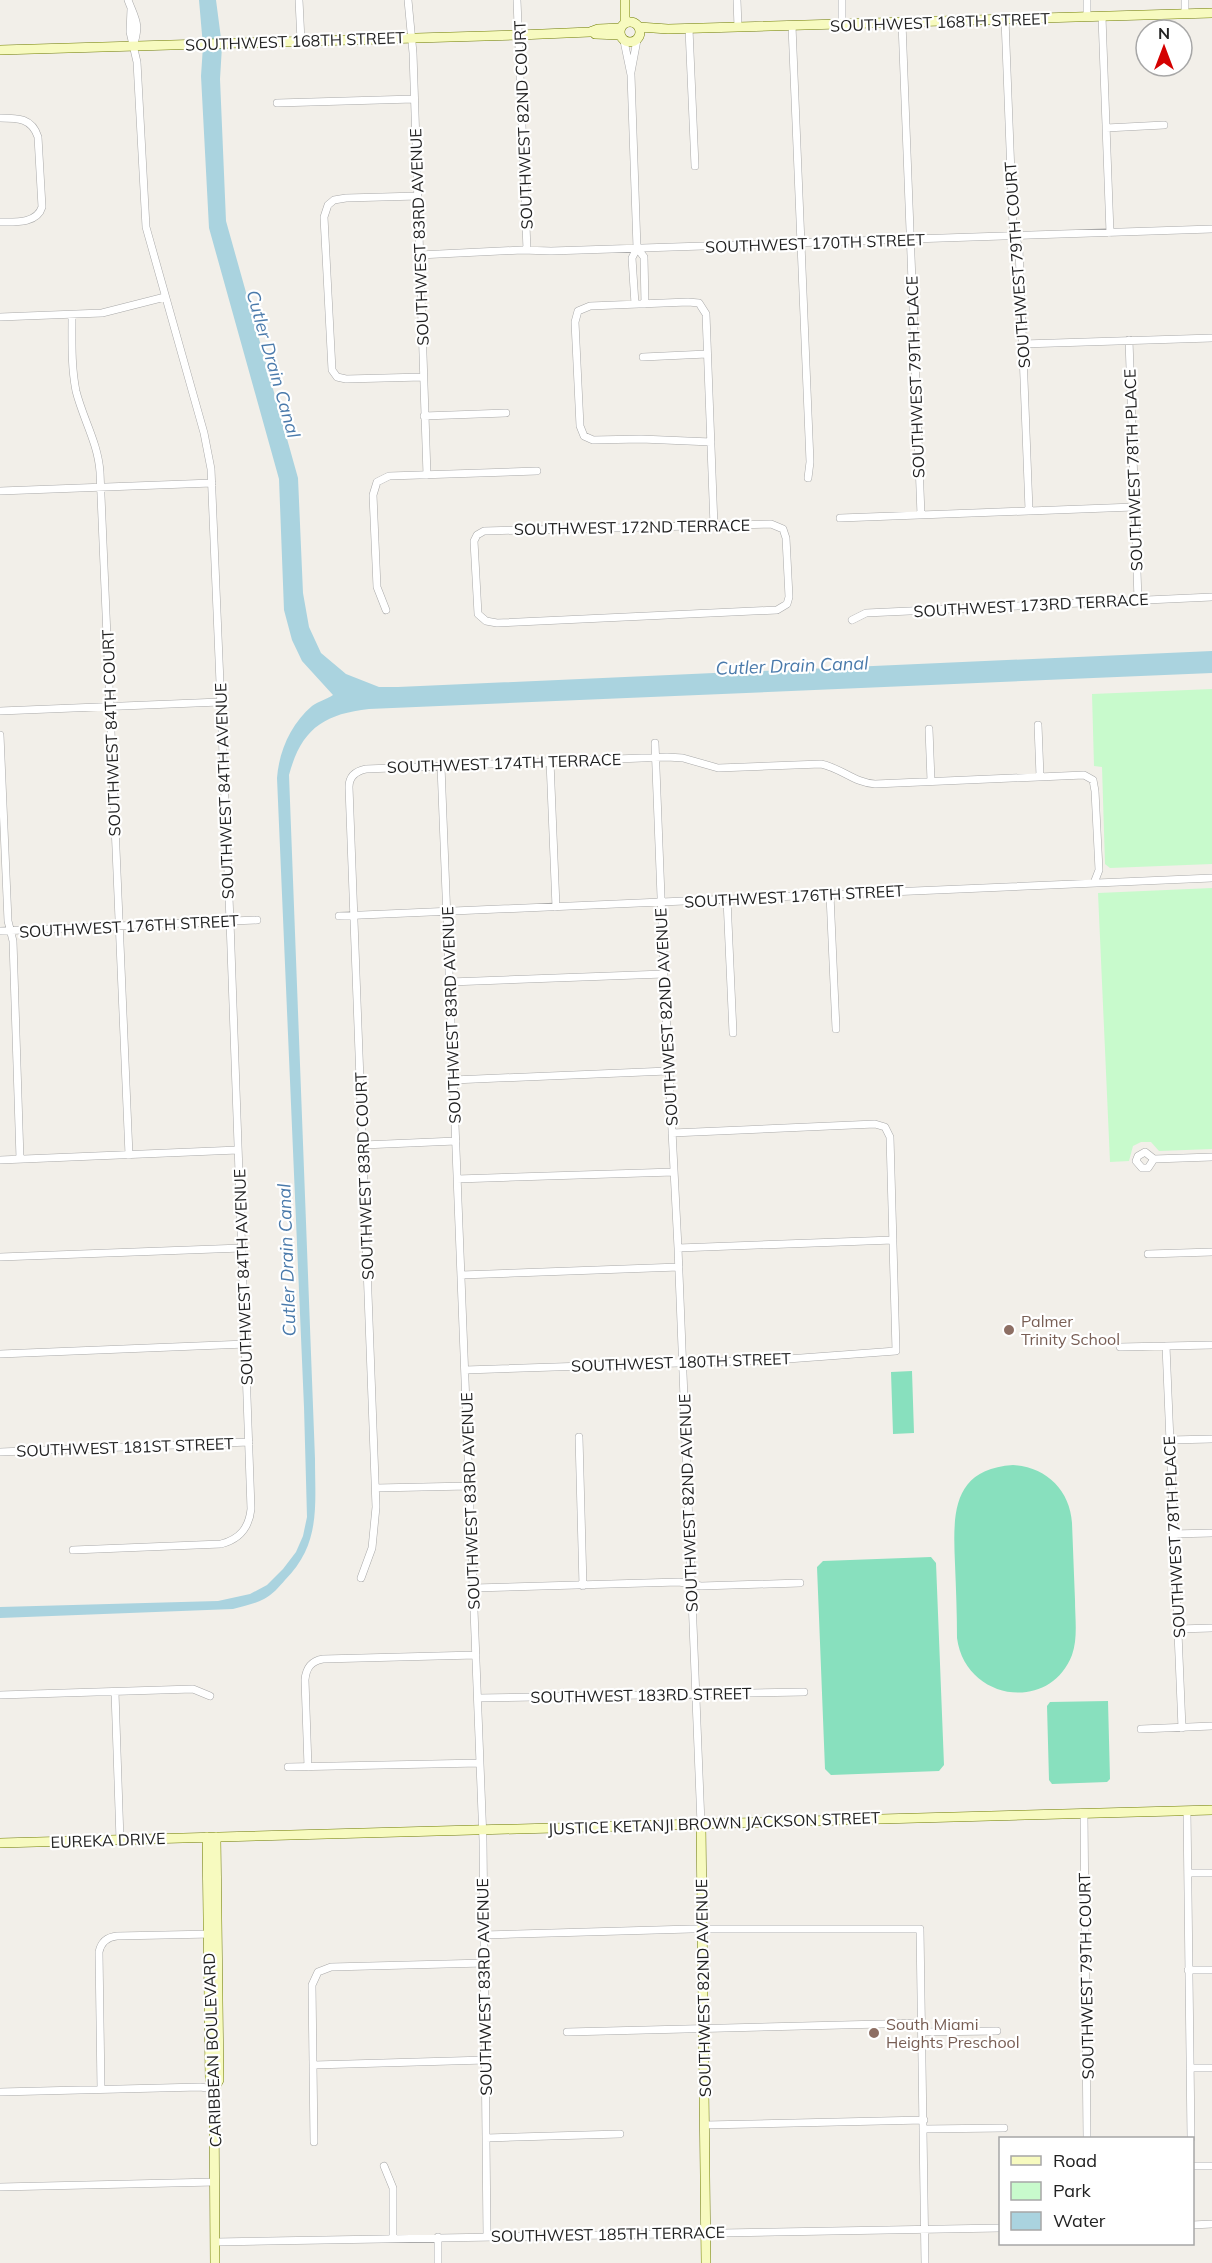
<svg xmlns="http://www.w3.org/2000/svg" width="1212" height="2263" viewBox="0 0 1212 2263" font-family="Mulish,sans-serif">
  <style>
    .park { fill: #c8facc }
    .pitch { fill: #88e0be }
    .water { fill: #aad3df }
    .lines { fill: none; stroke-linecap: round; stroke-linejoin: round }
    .street-casing { stroke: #a9a9a9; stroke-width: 8 }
    .secondary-casing { stroke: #707d05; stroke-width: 10 }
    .street { stroke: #fff; stroke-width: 7 }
    .secondary { stroke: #f7fabf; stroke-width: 9 }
    .education-dot { fill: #8d6e63; stroke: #fff; stroke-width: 2 }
    .labels { text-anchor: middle; stroke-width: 4.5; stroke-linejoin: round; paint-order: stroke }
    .street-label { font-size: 16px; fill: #222; stroke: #fff }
    .education-label { font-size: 16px; fill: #785e54; stroke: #fff; text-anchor: start }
    .water-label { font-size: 18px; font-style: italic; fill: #4a7aab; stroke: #fff }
  </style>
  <rect width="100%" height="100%" fill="#f2efe9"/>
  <!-- park -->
  <path class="park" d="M 1212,689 L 1212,864 L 1110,868 L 1105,864 L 1102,767 L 1094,766 L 1092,694 Z
    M 1212,888 L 1212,1149 L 1159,1151 L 1151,1142 L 1141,1142 L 1133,1146 L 1129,1161 L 1110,1162 L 1098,893 Z"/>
  <!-- pitch -->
  <path class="pitch" d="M 912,1371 L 914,1433 L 893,1434 L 891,1372 Z
    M 1013,1465 C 1046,1467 1070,1490 1072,1523 C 1073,1549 1074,1574 1075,1600 C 1075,1618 1078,1638 1072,1655 C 1049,1714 965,1700 957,1638 C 957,1614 956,1589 955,1564 C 953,1516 951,1469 1013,1465 Z
    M 931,1557 L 936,1563 L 944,1765 L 939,1771 L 831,1775 L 825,1769 L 817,1567 L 823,1561 Z
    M 1108,1701 L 1110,1779 L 1107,1782 L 1052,1784 L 1049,1780 L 1047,1706 L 1050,1702 Z"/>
  <!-- water -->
  <path class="water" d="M 199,0 L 216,0 L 222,46 L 220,79 L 226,221 L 298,478 L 303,593 L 309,627 L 321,653 L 346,674 L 379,687 L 398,687 L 1212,651 L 1212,673 L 369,709 C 323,714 301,730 289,775 L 315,1459 C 315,1506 321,1544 285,1580 C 279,1587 272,1595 264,1599 C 255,1604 243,1606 233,1609 L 0,1618 L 0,1607 L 218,1601 L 250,1594 L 267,1585 L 283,1569 L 296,1552 L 303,1536 L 307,1517 L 304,1407 L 277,778 C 279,751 291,724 312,706 C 319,701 327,699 333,695 L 302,661 L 292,640 L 284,610 L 279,479 L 209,228 L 201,76 L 203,46 Z"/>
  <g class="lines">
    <defs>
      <path id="street" d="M 128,0 C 135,19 141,24 133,46
        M 299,0 L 301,41
        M 408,0 L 413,53 L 427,475
        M 517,0 L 527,250
        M 737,0 L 738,27
        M 842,0 L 842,25
        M 1087,0 L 1087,17
        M 1185,0 L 1185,14
        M 1102,17 L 1110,233
        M 1005,19 L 1013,226 L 1019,249 L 1029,510
        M 902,23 L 921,515
        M 792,26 L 810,462 L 808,478
        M 689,29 L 695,166
        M 624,41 L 631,75 L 637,248 L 632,258 L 635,304
        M 631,72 L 637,40
        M 277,103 L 414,99
        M 0,118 C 18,118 32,118 38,137 L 42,207 C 37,224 14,222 0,222
        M 1106,128 L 1164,125
        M 418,196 L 346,198 L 334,200 L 328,205 L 324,217 L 332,370 L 337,377 L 346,379 L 423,377
        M 637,248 L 644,257 L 645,304
        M 419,255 L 522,250 L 551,251 L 1212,229
        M 72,315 C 72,340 71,366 76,391 C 83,419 98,443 100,472 L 129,1155
        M 0,317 L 102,313 L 165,297
        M 1129,340 L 1138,600
        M 1023,344 L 1212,338
        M 643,357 L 707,354
        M 424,416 L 506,413
        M 711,442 L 641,439 L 593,440 L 584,436 L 580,426 L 575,322 L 578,311 L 590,306 L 688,302 L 699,303 L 706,314 L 714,526
        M 0,491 L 212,483
        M 840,518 L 1134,507
        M 771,524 L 783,529 L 786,538 L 789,597 L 787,604 L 777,610 L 497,623 L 486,621 L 478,614 L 474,541 L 477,535 L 484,531 Z
        M 386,610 L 377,587 L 373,495 L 377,482 L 389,476 L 537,471
        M 852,620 L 866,613 L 1212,597
        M 0,711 L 220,702
        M 1038,725 L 1040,776
        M 929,729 L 931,781
        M 0,735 L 8,921 L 13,941 L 20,1159
        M 655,743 L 664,974 L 678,1248 L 701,1824
        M 550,761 L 556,907
        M 441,766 L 483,1840 L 487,2237
        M 830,895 L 836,1029
        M 727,899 L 733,1033
        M 339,916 L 1212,878
        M 0,931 L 257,920
        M 450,982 L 664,974
        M 453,1080 L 668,1071
        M 363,1145 L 456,1141
        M 1154,1159 L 1148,1168 L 1142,1168 L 1136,1161 L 1138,1156 L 1145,1152 L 1154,1159 L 1212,1157
        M 0,1160 L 238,1150
        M 457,1179 L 674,1172
        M 678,1248 L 893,1240
        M 1148,1254 L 1212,1252
        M 0,1257 L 242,1248
        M 461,1275 L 679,1267
        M 1166,1346 L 1182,1728
        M 1120,1347 L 1212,1345
        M 0,1354 L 246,1344
        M 465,1370 L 774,1360 L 896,1351 L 890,1137 L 885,1127 L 875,1124 L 672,1133
        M 579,1437 L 583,1586
        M 1170,1440 L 1212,1439
        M 0,1452 L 249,1442
        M 376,1488 L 469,1486
        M 1173,1534 L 1212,1533
        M 73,1550 L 221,1544 C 240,1539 249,1528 251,1509 L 230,921 L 211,469 L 204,433 L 146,227 L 137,62 L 130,32 L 131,9
        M 361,1578 L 372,1548 L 376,1507 L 349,787 C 349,776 356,771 366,769 L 667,757 L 683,758 L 718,768 L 821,764 C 841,768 855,783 875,784 L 1084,775 L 1093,780 L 1095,791 L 1099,870 L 1094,883
        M 474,1588 L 679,1582 L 701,1586 L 800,1583
        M 1178,1629 L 1212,1628
        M 115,1692 L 120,1840
        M 0,1695 L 193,1689 L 210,1696
        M 478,1698 L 804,1692
        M 1141,1729 L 1212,1726
        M 288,1767 L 480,1763
        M 308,1767 L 305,1680 C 306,1668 311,1661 323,1659 L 476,1655
        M 1187,1811 L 1191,2138
        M 1084,1813 L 1087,2138
        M 1188,1873 L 1212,1873
        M 484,1935 L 691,1929 L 920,1929 L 925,2263
        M 1188,1970 L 1212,1970
        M 567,2032 L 922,2023
        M 922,2032 L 997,2031
        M 314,2065 L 486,2060
        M 1190,2068 L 1212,2068
        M 101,2089 L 99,1952 C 101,1942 107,1937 117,1936 L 212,1934
        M 0,2092 L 200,2087 L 214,2089
        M 705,2125 L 924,2120
        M 924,2129 L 1004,2128
        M 486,2138 L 620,2134
        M 314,2142 L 312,1985 L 318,1972 L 331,1967 L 485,1963
        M 384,2166 L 393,2188 L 393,2238
        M 1192,2166 L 1212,2166
        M 0,2187 L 215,2182
        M 1192,2225 L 1212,2224
        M 438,2237 L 438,2263
        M 216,2242 L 1000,2228"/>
      <path id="secondary" d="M 625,0 L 625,23
        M620 32a10 10 0 1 1 20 0a10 10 0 1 1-20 0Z
        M 639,27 L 668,29 L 1212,13
        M 595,34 L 620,35
        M 0,50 L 519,35 L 590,32 L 598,29 L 621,28
        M 701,1824 L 706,2263
        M 207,1837 L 210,2079 L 214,2089 L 215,2263
        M 0,1843 L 1212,1810
        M 214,2089 L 219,2080 L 216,1837"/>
    </defs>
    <!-- street casing -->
    <use href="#street" class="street-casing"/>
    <!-- secondary casing -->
    <use href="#secondary" class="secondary-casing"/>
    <!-- street -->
    <use href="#street" class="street"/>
    <!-- secondary -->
    <use href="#secondary" class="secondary"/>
  </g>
  <!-- markers -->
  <g class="education-dot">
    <circle cx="1009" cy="1330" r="6"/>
    <circle cx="874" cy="2033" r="6"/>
  </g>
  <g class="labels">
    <!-- street labels -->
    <g class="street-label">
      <text transform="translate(940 22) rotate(-2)" y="6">SOUTHWEST 168TH STREET</text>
      <text transform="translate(295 41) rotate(-2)" y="6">SOUTHWEST 168TH STREET</text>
      <text transform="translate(523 125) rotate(-92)" y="6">SOUTHWEST 82ND COURT</text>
      <text transform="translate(419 237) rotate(-92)" y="6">SOUTHWEST 83RD AVENUE</text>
      <text transform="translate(815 243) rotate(-2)" y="6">SOUTHWEST 170TH STREET</text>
      <text transform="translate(1017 265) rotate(-94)" y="6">SOUTHWEST 79TH COURT</text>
      <text transform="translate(915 377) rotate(-92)" y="6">SOUTHWEST 79TH PLACE</text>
      <text transform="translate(1133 470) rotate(-92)" y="6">SOUTHWEST 78TH PLACE</text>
      <text transform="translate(632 527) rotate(-1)" y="6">SOUTHWEST 172ND TERRACE</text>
      <text transform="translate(1031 605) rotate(-3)" y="6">SOUTHWEST 173RD TERRACE</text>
      <text transform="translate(111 733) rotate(-92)" y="6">SOUTHWEST 84TH COURT</text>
      <text transform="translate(504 763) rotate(-2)" y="6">SOUTHWEST 174TH TERRACE</text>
      <text transform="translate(224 791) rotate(-92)" y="6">SOUTHWEST 84TH AVENUE</text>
      <text transform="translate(794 896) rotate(-3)" y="6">SOUTHWEST 176TH STREET</text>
      <text transform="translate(129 926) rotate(-3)" y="6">SOUTHWEST 176TH STREET</text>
      <text transform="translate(451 1015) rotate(-92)" y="6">SOUTHWEST 83RD AVENUE</text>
      <text transform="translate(666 1017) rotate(-93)" y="6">SOUTHWEST 82ND AVENUE</text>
      <text transform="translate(364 1176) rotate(-92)" y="6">SOUTHWEST 83RD COURT</text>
      <text transform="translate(243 1277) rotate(-92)" y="6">SOUTHWEST 84TH AVENUE</text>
      <text transform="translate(681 1362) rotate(-2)" y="6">SOUTHWEST 180TH STREET</text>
      <text transform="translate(125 1447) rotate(-2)" y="6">SOUTHWEST 181ST STREET</text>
      <text transform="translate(470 1501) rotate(-92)" y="6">SOUTHWEST 83RD AVENUE</text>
      <text transform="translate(688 1503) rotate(-92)" y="6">SOUTHWEST 82ND AVENUE</text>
      <text transform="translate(1174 1537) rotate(-93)" y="6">SOUTHWEST 78TH PLACE</text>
      <text transform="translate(641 1695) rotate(-1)" y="6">SOUTHWEST 183RD STREET</text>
      <text transform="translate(714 1823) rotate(-2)" y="6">JUSTICE KETANJI BROWN JACKSON STREET</text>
      <text transform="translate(108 1840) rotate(-2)" y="6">EUREKA DRIVE</text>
      <text transform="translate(1086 1976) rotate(-91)" y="6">SOUTHWEST 79TH COURT</text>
      <text transform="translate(484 1987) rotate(-91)" y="6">SOUTHWEST 83RD AVENUE</text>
      <text transform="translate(703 1988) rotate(-91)" y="6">SOUTHWEST 82ND AVENUE</text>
      <text transform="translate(212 2050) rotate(-92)" y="6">CARIBBEAN BOULEVARD</text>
      <text transform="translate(608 2234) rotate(-1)" y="6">SOUTHWEST 185TH TERRACE</text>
    </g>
    <!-- education labels -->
    <g class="education-label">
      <text x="1021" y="1327">Palmer<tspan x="1021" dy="18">Trinity School</tspan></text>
      <text x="886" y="2030">South Miami<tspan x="886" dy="18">Heights Preschool</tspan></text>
    </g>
    <!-- water labels -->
    <g class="water-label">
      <text transform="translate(273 364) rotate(74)" y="6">Cutler Drain Canal</text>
      <text transform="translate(792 666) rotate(-2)" y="6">Cutler Drain Canal</text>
      <text transform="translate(287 1260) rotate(-92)" y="6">Cutler Drain Canal</text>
    </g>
  </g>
  <!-- legend -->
  <rect x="999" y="2137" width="195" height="108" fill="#ffffff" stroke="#a7a7a7" stroke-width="1.5"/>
  <rect x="1011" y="2156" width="30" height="9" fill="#f7fabf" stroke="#a7a7a7" stroke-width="1.5"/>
  <text x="1053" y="2167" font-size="18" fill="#222222">Road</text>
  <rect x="1011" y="2182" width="30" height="18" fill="#c8facc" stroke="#a7a7a7" stroke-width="1.5"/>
  <text x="1053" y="2197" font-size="18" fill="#222222">Park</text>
  <rect x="1011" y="2212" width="30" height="18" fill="#aad3df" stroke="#a7a7a7" stroke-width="1.5"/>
  <text x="1053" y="2227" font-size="18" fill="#222222">Water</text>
  <!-- north arrow -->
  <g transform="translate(1164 48)"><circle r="28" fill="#ffffff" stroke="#a7a7a7" stroke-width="1.5"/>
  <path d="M0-4.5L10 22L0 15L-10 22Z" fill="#d40000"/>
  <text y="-9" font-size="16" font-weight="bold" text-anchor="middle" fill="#222222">N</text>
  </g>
</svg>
